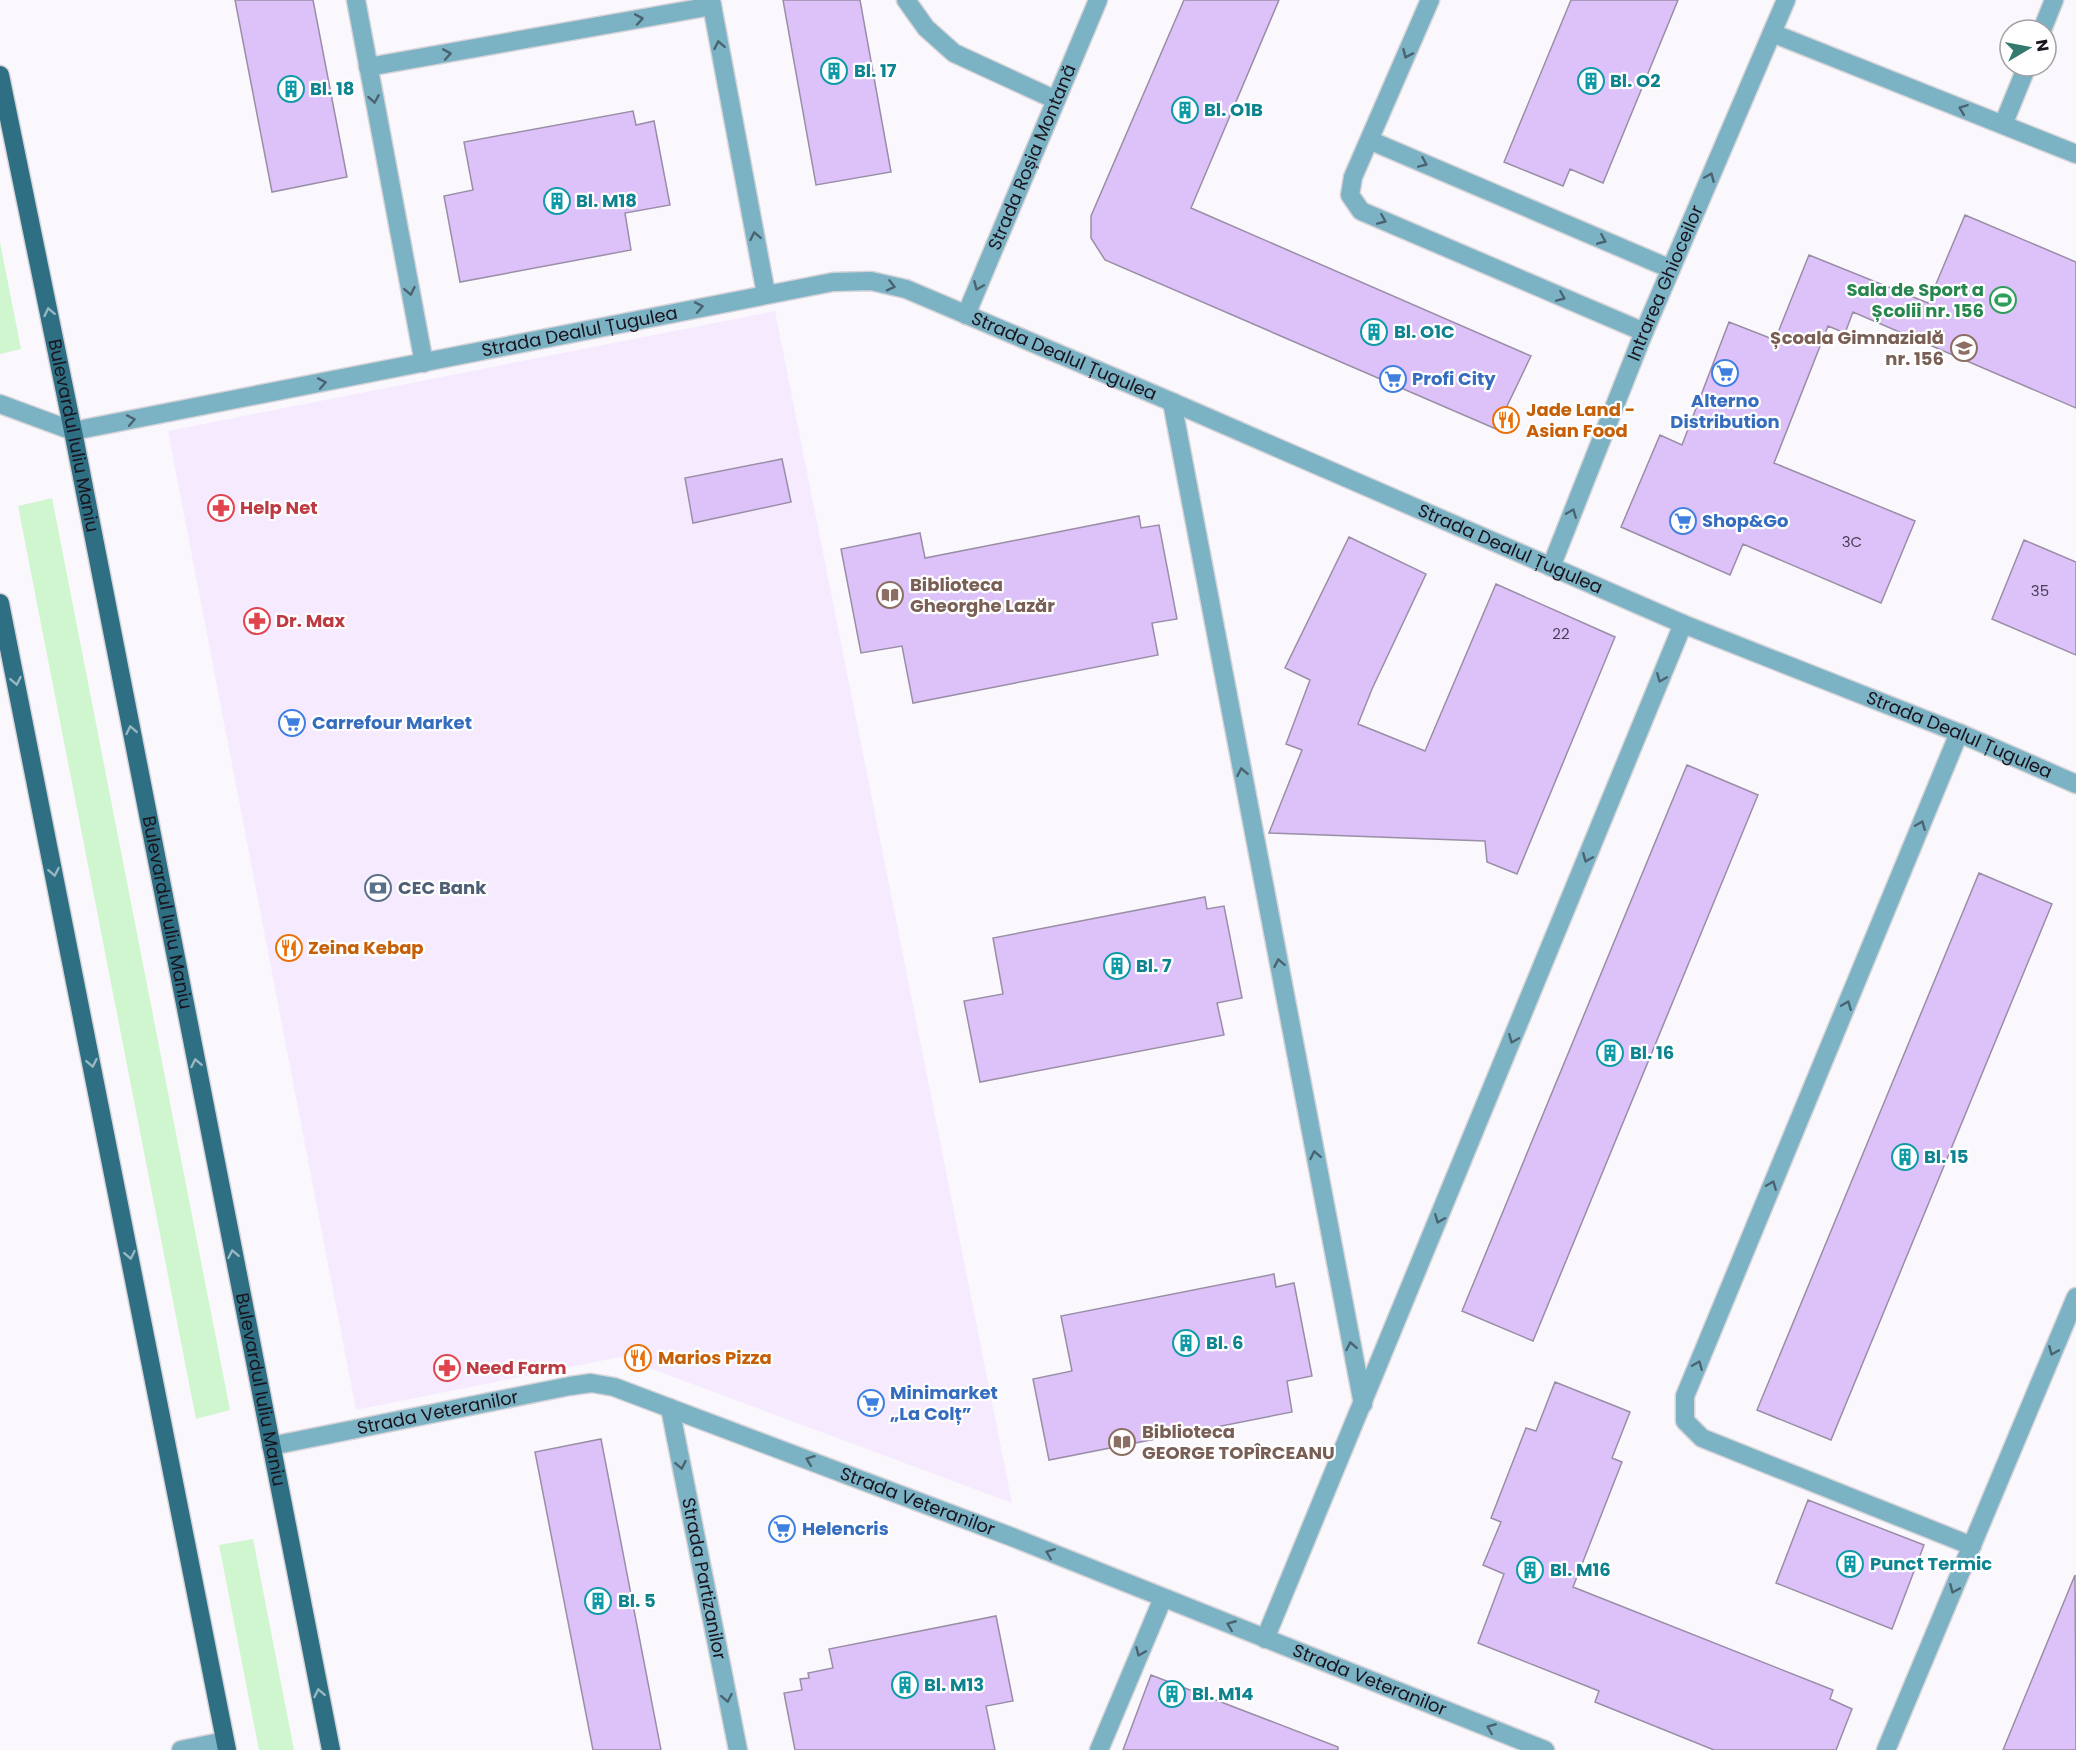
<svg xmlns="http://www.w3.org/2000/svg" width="2076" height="1750" viewBox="0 0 2076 1750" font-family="Poppins,sans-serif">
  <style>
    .commercial { fill: #f6eafe }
    .green { fill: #d0f6d0 }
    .building { fill: #ddc2f9; stroke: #9a8ea7; stroke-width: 1.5 }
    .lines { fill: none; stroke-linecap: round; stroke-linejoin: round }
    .service-casing { stroke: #d6d4d9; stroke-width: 21 }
    .minor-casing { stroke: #d6d4d9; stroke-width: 21 }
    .primary-casing { stroke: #d6d4d9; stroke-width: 21 }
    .service { stroke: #7bb2c4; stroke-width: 18 }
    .minor { stroke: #7bb2c4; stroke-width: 18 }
    .primary { stroke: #2f6f83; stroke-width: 18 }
    .oneway { stroke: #4a6371 }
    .oneway2 { stroke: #97b7c1 }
    .labels { text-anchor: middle; stroke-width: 4.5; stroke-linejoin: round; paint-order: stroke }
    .number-label { font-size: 15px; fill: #4a4055 }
    .culture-label { font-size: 18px; font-weight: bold; fill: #0d838f; stroke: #fff; text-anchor: start }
    .street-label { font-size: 18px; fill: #19141e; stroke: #fff }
    .leisure-label { font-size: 18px; font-weight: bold; fill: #27864d; stroke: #fff; text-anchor: end }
    .education-label { font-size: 18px; font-weight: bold; fill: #785e54; stroke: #fff; text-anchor: start }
    .shop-label { font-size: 18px; font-weight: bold; fill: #366cbe; stroke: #fff; text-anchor: start }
    .food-label { font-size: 18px; font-weight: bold; fill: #c56008; stroke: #fff; text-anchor: start }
    .health-label { font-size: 18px; font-weight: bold; fill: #be3a42; stroke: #fff; text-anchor: start }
    .service-label { font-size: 18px; font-weight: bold; fill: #4e5e75; stroke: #fff; text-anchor: start }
  </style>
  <rect width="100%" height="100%" fill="#faf8fd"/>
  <!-- commercial -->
  <path class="commercial" d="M 775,311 L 1012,1503 L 620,1357 L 356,1410 L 168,431 Z"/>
  <!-- green -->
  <path class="green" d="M 0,242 L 21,349 L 0,354 Z
    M 52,498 L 230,1410 L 196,1419 L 18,506 Z
    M 253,1539 L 294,1750 L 259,1750 L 219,1545 Z"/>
  <!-- building -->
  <path class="building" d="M 235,0 L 313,0 L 347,177 L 272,192 Z
    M 783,0 L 860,0 L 891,172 L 816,185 Z
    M 1184,0 L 1279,0 L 1191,208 L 1531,356 L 1496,429 L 1105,260 L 1091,238 L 1091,216 Z
    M 1571,0 L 1678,0 L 1603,183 L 1570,169 L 1563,186 L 1504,162 Z
    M 633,111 L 636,125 L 654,121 L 670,205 L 625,213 L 631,250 L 460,282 L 444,196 L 473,190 L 464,142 Z
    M 1965,215 L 2076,262 L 2076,408 L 1853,312 L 1845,333 L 1828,326 L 1774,463 L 1915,521 L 1881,603 L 1743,544 L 1730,575 L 1621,527 L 1660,435 L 1682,445 L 1729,322 L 1775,340 L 1809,255 L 1928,303 Z
    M 782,459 L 791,502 L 693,523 L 685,478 Z
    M 1139,516 L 1141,528 L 1159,525 L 1177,619 L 1152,623 L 1158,655 L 913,703 L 902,646 L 861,653 L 841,549 L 920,533 L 925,558 Z
    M 1349,537 L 1426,574 L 1372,689 L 1358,724 L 1425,751 L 1496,584 L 1615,637 L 1517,874 L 1487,862 L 1485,841 L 1269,833 L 1302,750 L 1286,744 L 1310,680 L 1285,668 Z
    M 2024,540 L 2076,562 L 2076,655 L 1992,619 Z
    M 1687,765 L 1758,795 L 1533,1341 L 1462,1311 Z
    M 1979,873 L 2052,904 L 1831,1440 L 1757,1410 Z
    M 1205,897 L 1207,909 L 1224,906 L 1242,998 L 1217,1003 L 1224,1035 L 980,1082 L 964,1001 L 1003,994 L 993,938 Z
    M 1274,1274 L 1276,1287 L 1294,1283 L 1312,1376 L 1287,1381 L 1292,1412 L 1049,1460 L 1033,1379 L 1072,1371 L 1061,1316 Z
    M 1555,1382 L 1630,1412 L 1612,1458 L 1622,1462 L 1573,1587 L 1833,1690 L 1830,1699 L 1852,1709 L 1836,1750 L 1714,1750 L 1595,1702 L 1599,1691 L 1478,1643 L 1504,1574 L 1483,1565 L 1501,1522 L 1491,1518 L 1526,1428 L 1536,1431 Z
    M 601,1439 L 661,1750 L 593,1750 L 535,1452 Z
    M 1808,1500 L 1924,1545 L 1892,1629 L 1776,1583 Z
    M 2075,1575 L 2076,1750 L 2003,1750 Z
    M 996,1616 L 1013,1701 L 986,1706 L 995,1750 L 795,1750 L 784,1693 L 802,1690 L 800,1679 L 809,1678 L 808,1673 L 833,1668 L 829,1649 Z
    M 1151,1675 L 1338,1747 L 1338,1750 L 1123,1750 Z"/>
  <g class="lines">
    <defs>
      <path id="service" d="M 356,0 L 424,363
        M 906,0 L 926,28 L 954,53 L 1056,100
        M 1430,0 L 1353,177 L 1350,195 L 1361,211 L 1644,332
        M 2042,30 L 2054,0
        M 1772,33 L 2076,154
        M 2003,125 L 2027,66
        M 1369,140 L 1671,269
        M 1959,733 L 1685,1396 L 1685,1421 L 1702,1438 L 1972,1546
        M 1886,1750 L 2076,1297"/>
      <g id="minor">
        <path d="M 711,0 L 766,294"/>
        <path d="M 368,67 L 712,6"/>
        <path id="s1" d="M 966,315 L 1098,0"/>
        <path d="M 1172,402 L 1363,1404"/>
        <path id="s2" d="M 0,404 L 73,431 L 833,282 L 871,281 L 906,289 L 1172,402 L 1683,624 L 1959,733 L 2076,784"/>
        <path id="s3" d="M 1551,567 L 1644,332 L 1786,0"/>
        <path id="s4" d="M 670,1408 L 738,1750"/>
        <path id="s5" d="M 271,1446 L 570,1386 L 591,1383 L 614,1387 L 1012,1537 L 1545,1750"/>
        <path d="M 1265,1639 L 1683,624"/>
        <path d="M 181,1750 L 225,1741"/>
        <path d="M 1099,1750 L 1163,1598"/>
      </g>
      <g id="primary">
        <path id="s6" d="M 0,75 L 73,431 L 331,1750"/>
        <path d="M 0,603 L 227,1750"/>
      </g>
    </defs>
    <!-- service casing -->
    <use href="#service" class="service-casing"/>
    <!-- minor casing -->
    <use href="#minor" class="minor-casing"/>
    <!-- primary casing -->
    <use href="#primary" class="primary-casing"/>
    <!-- service -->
    <use href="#service" class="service"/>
    <!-- minor -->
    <use href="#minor" class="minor"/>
    <!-- primary -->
    <use href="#primary" class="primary"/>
  </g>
  <!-- one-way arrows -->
  <defs><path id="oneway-chevron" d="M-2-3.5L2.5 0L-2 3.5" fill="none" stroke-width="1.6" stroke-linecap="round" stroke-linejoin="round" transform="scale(1.5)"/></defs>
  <g class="oneway">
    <use href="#oneway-chevron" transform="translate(639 19) rotate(-10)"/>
    <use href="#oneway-chevron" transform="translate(719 45) rotate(-101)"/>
    <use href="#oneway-chevron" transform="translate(447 54) rotate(-10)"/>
    <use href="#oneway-chevron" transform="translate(1407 54) rotate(114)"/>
    <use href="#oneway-chevron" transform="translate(374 99) rotate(80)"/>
    <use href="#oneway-chevron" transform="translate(1963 109) rotate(-159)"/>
    <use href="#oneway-chevron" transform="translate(1423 163) rotate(23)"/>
    <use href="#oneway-chevron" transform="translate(1710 177) rotate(-67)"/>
    <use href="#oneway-chevron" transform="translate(1382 220) rotate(23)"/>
    <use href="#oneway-chevron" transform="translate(755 236) rotate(-101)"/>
    <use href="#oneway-chevron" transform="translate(1602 240) rotate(23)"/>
    <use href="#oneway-chevron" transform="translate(891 286) rotate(14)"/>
    <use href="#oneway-chevron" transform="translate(978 286) rotate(113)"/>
    <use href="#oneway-chevron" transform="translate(410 291) rotate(79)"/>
    <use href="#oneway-chevron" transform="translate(1561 297) rotate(23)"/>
    <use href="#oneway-chevron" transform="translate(699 307) rotate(-11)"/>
    <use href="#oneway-chevron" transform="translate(322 383) rotate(-11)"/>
    <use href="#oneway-chevron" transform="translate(131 420) rotate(-11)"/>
    <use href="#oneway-chevron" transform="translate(1572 513) rotate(-68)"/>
    <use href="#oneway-chevron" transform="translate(1661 678) rotate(112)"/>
    <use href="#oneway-chevron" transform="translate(1242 772) rotate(-101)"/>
    <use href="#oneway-chevron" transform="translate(1921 825) rotate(-68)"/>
    <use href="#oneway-chevron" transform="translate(1587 858) rotate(112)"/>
    <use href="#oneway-chevron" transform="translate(1279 963) rotate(-101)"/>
    <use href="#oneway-chevron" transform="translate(1847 1005) rotate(-68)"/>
    <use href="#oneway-chevron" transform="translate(1513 1039) rotate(112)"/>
    <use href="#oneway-chevron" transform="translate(1315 1155) rotate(-101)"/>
    <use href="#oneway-chevron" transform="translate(1772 1185) rotate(-68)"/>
    <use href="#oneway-chevron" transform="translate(1439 1219) rotate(112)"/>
    <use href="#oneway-chevron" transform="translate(1351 1346) rotate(-101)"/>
    <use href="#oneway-chevron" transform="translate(2053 1351) rotate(113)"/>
    <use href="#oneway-chevron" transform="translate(1698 1365) rotate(-68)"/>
    <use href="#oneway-chevron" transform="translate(810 1460) rotate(-159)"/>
    <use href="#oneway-chevron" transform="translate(681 1465) rotate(79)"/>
    <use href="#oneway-chevron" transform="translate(1050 1553) rotate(-158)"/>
    <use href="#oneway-chevron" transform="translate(1954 1589) rotate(113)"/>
    <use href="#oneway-chevron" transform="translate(1231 1625) rotate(-158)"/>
    <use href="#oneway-chevron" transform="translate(1140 1652) rotate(113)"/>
    <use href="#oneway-chevron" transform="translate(727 1698) rotate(79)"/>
    <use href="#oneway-chevron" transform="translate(1491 1728) rotate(-158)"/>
  </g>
  <g class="oneway2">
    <use href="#oneway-chevron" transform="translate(49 312) rotate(-102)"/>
    <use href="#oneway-chevron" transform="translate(16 681) rotate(79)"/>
    <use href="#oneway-chevron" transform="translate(131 730) rotate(-101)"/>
    <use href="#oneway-chevron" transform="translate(54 872) rotate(79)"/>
    <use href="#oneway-chevron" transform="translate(92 1063) rotate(79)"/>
    <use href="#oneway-chevron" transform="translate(196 1063) rotate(-101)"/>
    <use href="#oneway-chevron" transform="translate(233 1254) rotate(-101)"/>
    <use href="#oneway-chevron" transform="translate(130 1255) rotate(79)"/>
    <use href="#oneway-chevron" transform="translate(319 1693) rotate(-101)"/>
  </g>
  <!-- icons -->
  <defs>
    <symbol id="building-ring" viewBox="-11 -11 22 22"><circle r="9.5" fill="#fff" stroke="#0f9aa8" stroke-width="1.5"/><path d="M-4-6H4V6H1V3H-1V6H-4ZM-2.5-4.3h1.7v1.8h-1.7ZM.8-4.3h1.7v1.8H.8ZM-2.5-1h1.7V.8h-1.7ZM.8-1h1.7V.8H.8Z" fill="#0f9aa8"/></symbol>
    <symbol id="stadium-ring" viewBox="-11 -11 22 22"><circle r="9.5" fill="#fff" stroke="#2e9e5b" stroke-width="1.5"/><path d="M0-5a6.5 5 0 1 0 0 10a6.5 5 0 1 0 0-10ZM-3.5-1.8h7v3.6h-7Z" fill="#2e9e5b"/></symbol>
    <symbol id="school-ring" viewBox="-11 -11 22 22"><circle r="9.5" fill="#fff" stroke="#8d6e63" stroke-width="1.5"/><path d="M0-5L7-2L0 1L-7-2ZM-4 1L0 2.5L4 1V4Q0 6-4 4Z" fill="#8d6e63"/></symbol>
    <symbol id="supermarket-ring" viewBox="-11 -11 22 22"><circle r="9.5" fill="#fff" stroke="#3f7fe0" stroke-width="1.5"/><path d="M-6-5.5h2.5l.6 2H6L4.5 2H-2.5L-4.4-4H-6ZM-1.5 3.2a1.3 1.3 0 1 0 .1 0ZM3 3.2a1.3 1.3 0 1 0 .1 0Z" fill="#3f7fe0"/></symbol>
    <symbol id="restaurant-ring" viewBox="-11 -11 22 22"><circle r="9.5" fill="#fff" stroke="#e8710a" stroke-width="1.5"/><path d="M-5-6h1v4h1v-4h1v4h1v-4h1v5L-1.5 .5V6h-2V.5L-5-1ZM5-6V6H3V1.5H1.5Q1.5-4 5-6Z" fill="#e8710a"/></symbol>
    <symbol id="pharmacy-ring" viewBox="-11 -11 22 22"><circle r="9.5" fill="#fff" stroke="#e0444e" stroke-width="1.5"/><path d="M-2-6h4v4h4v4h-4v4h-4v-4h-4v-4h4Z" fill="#e0444e"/></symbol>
    <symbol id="library-ring" viewBox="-11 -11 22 22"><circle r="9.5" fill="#fff" stroke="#8d6e63" stroke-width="1.5"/><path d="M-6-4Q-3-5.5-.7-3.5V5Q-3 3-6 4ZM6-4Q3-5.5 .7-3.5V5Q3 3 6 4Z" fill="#8d6e63"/></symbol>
    <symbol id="bank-ring" viewBox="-11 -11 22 22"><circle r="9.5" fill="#fff" stroke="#5c6f8a" stroke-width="1.5"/><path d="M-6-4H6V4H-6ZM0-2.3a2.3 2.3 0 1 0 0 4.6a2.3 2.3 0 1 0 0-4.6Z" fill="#5c6f8a"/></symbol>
  </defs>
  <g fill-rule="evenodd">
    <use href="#building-ring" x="819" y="56" width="30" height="30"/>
    <use href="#building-ring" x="1576" y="66" width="30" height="30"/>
    <use href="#building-ring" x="276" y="74" width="30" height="30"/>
    <use href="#building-ring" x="1170" y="95" width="30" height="30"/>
    <use href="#building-ring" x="542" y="186" width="30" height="30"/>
    <use href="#stadium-ring" x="1988" y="285" width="30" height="30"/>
    <use href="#building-ring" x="1359" y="317" width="30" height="30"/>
    <use href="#school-ring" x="1949" y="333" width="30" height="30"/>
    <use href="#supermarket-ring" x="1710" y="358" width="30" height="30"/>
    <use href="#supermarket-ring" x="1378" y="364" width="30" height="30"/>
    <use href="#restaurant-ring" x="1491" y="405" width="30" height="30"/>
    <use href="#pharmacy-ring" x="206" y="493" width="30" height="30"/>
    <use href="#supermarket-ring" x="1668" y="506" width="30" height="30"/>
    <use href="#library-ring" x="875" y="580" width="30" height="30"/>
    <use href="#pharmacy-ring" x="242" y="606" width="30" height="30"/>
    <use href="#supermarket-ring" x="277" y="708" width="30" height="30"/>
    <use href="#bank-ring" x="363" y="873" width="30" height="30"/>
    <use href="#restaurant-ring" x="274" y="933" width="30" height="30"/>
    <use href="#building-ring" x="1102" y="951" width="30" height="30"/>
    <use href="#building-ring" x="1595" y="1038" width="30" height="30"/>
    <use href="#building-ring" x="1890" y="1142" width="30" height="30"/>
    <use href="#building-ring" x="1171" y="1328" width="30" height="30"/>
    <use href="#restaurant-ring" x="623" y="1343" width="30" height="30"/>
    <use href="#pharmacy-ring" x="432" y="1353" width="30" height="30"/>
    <use href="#supermarket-ring" x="856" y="1388" width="30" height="30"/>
    <use href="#library-ring" x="1107" y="1427" width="30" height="30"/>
    <use href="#supermarket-ring" x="767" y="1514" width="30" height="30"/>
    <use href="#building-ring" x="1835" y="1549" width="30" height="30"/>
    <use href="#building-ring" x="1515" y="1555" width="30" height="30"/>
    <use href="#building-ring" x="583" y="1586" width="30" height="30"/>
    <use href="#building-ring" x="890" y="1670" width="30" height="30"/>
    <use href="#building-ring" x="1157" y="1679" width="30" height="30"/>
  </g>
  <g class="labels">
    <!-- number labels -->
    <g class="number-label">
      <text x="1852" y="547">3C</text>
      <text x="2040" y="596">35</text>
      <text x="1561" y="639">22</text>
    </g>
    <!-- culture labels -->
    <g class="culture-label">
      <text x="854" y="77">Bl. 17</text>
      <text x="1610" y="87">Bl. O2</text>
      <text x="310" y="95">Bl. 18</text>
      <text x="1204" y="116">Bl. O1B</text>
      <text x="576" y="207">Bl. M18</text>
      <text x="1394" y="338">Bl. O1C</text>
      <text x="1136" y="972">Bl. 7</text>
      <text x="1630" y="1059">Bl. 16</text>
      <text x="1924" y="1163">Bl. 15</text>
      <text x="1206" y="1349">Bl. 6</text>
      <text x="1870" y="1570">Punct Termic</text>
      <text x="1550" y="1576">Bl. M16</text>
      <text x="618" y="1607">Bl. 5</text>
      <text x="924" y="1691">Bl. M13</text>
      <text x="1192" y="1700">Bl. M14</text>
    </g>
    <!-- street labels -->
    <g class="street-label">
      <text dy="6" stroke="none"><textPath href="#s1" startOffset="171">Strada Roșia Montană</textPath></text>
      <text dy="6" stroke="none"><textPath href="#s3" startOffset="306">Intrarea Ghioceilor</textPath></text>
      <text dy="6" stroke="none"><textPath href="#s2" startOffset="594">Strada Dealul Țugulea</textPath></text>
      <text dy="6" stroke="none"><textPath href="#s2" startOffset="1098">Strada Dealul Țugulea</textPath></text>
      <text dy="6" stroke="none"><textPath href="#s6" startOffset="368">Bulevardul Iuliu Maniu</textPath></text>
      <text dy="6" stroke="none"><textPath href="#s2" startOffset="1584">Strada Dealul Țugulea</textPath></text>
      <text dy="6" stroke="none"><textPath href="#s2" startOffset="2070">Strada Dealul Țugulea</textPath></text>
      <text dy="6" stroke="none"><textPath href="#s6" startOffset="854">Bulevardul Iuliu Maniu</textPath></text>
      <text dy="6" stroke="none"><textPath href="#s6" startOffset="1340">Bulevardul Iuliu Maniu</textPath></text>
      <text dy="6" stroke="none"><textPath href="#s5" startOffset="170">Strada Veteranilor</textPath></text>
      <text dy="6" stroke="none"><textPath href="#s5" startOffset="674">Strada Veteranilor</textPath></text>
      <text dy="6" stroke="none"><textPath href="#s4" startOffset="174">Strada Partizanilor</textPath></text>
      <text dy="6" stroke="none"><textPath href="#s5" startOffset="1160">Strada Veteranilor</textPath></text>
    </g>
    <!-- leisure labels -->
    <g class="leisure-label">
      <text x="1984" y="296">Sala de Sport a<tspan x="1984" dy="21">Școlii nr. 156</tspan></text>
    </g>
    <!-- education labels -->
    <g class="education-label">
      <text x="1944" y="344" text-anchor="end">Școala Gimnazială<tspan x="1944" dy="21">nr. 156</tspan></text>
      <text x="910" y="591">Biblioteca<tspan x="910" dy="21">Gheorghe Lazăr</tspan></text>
      <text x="1142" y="1438">Biblioteca<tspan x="1142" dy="21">GEORGE TOPÎRCEANU</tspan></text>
    </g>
    <!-- shop labels -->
    <g class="shop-label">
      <text x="1412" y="385">Profi City</text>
      <text x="1725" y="407" text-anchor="middle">Alterno<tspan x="1725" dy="21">Distribution</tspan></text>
      <text x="1702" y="527">Shop&amp;Go</text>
      <text x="312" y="729">Carrefour Market</text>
      <text x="890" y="1399">Minimarket<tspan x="890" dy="21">„La Colț”</tspan></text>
      <text x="802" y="1535">Helencris</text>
    </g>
    <!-- food labels -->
    <g class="food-label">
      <text x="1526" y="416">Jade Land -<tspan x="1526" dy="21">Asian Food</tspan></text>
      <text x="308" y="954">Zeina Kebap</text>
      <text x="658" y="1364">Marios Pizza</text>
    </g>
    <!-- health labels -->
    <g class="health-label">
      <text x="240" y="514">Help Net</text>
      <text x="276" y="627">Dr. Max</text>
      <text x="466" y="1374">Need Farm</text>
    </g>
    <!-- service labels -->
    <g class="service-label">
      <text x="398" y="894">CEC Bank</text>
    </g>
  </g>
  <!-- north arrow -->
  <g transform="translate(2028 48) rotate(80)"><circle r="28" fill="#ffffff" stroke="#a3a1a5" stroke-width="1.5"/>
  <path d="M0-4.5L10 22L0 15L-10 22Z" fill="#34796d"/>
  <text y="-9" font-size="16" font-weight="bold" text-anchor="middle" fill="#19141e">N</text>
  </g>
</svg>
